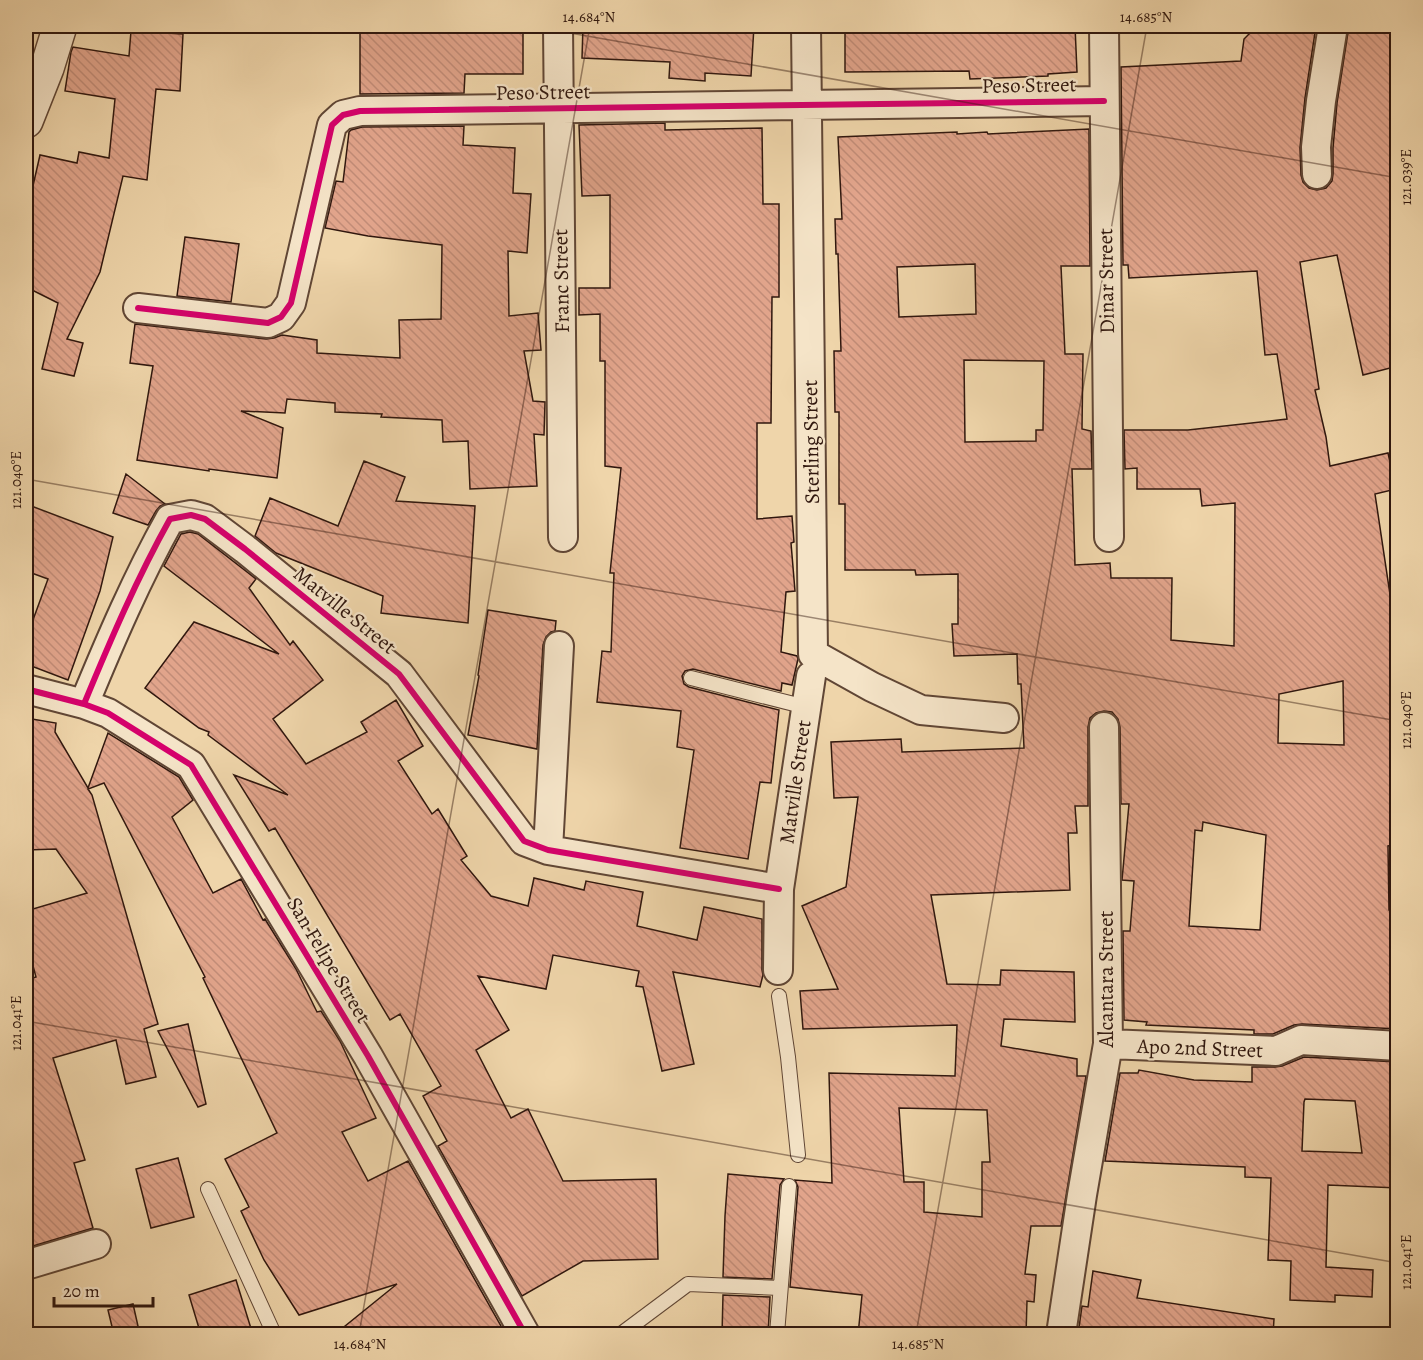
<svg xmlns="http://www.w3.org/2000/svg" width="1423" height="1360" viewBox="0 0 1423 1360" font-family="Alegreya,serif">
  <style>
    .building { fill: url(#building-back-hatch); stroke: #30170e; stroke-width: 1.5; fill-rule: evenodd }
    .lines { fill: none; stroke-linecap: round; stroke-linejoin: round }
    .service-casing { stroke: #604635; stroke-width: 16 }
    .minor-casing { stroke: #604635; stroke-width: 32 }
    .tertiary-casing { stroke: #604635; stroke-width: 36 }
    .service { stroke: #f5e4c8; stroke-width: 14 }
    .minor { stroke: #f5e4c8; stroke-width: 28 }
    .tertiary { stroke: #f5e4c8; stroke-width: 33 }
    .cycleway-casing { stroke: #f5e4c8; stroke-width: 10 }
    .cycleway { stroke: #d6006c; stroke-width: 6 }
    .ticks { fill: none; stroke: #30170e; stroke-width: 1.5; stroke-opacity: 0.45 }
    .labels { text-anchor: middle; stroke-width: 4.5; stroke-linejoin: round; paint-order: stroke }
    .street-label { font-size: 21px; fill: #30170e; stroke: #f5e4c8 }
    .neatline { fill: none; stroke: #30170e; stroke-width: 2 }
    .ticks-label { font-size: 15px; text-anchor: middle; fill: #30170e }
  </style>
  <defs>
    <pattern id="building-back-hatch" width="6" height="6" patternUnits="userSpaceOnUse" patternTransform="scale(1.5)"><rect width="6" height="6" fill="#e1a48b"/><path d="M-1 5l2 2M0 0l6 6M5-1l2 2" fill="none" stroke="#c18c77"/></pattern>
  </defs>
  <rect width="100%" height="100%" fill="#efd5aa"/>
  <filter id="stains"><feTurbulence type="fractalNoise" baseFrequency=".00333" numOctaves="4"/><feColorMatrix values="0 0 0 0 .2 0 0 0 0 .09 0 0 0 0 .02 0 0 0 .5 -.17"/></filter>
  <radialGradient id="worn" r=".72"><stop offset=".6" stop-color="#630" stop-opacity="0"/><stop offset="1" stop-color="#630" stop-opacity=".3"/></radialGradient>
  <!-- building -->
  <path class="building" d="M 360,26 L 523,26 L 523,74 L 465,74 L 464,93 L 360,94 Z
    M 583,26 L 754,26 L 751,76 L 705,73 L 705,81 L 669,78 L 670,62 L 582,58 Z
    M 845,26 L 1075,26 L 1077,72 L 1048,74 L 1048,76 L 970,79 L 969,71 L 845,72 Z
    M 1257,26 L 1316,26 L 1305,98 L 1300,148 L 1301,175 L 1303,182 L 1309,188 L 1317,190 L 1326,188 L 1332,181 L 1333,174 L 1333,148 L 1337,103 L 1349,26 L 1398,26 L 1398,366 L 1363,375 L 1337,255 L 1300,262 L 1319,389 L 1315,390 L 1326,437 L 1330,466 L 1388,453 L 1396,489 L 1375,494 L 1391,601 L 1398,602 L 1398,788 L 1393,788 L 1395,845 L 1388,846 L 1389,910 L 1398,910 L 1398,1029 L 1302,1024 L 1294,1025 L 1273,1034 L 1254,1034 L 1254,1030 L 1146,1025 L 1147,1022 L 1124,1020 L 1123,931 L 1130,931 L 1134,881 L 1122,880 L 1129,804 L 1121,804 L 1120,727 L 1118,719 L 1112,712 L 1104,711 L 1096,713 L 1090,718 L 1088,727 L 1088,806 L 1075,806 L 1077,833 L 1068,833 L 1070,890 L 931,895 L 947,984 L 1000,985 L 1001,970 L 1074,972 L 1075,1022 L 1004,1019 L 1001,1046 L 1077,1059 L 1077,1076 L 1086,1076 L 1061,1226 L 1031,1226 L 1025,1274 L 1036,1275 L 1034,1302 L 1027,1301 L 1026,1335 L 858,1335 L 862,1295 L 790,1287 L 798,1187 L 795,1180 L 832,1183 L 829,1073 L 955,1076 L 957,1025 L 803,1029 L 800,991 L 838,989 L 802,906 L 846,887 L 858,797 L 834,798 L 831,742 L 901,739 L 902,752 L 1024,748 L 1021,684 L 1018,684 L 1017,654 L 954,656 L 952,624 L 958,624 L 958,574 L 916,575 L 915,570 L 845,570 L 845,504 L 839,504 L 839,412 L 835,412 L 834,351 L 841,351 L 838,254 L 836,254 L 835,219 L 842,219 L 838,137 L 957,132 L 957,134 L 987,132 L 988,134 L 1089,129 L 1090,266 L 1061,266 L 1065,354 L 1083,354 L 1082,429 L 1091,431 L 1092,469 L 1072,469 L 1075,565 L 1110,563 L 1111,578 L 1172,578 L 1171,640 L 1234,646 L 1235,503 L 1202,506 L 1200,489 L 1137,489 L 1137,468 L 1125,469 L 1124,430 L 1188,430 L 1287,419 L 1277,354 L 1265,355 L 1257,271 L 1129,278 L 1128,265 L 1123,265 L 1121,67 L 1241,61 L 1244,39 ZM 975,264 L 976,314 L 899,317 L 897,267 ZM 964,360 L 1044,361 L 1043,430 L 1036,430 L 1036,441 L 965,442 ZM 1343,681 L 1344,745 L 1278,743 L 1279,694 ZM 1203,822 L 1266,835 L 1260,930 L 1189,926 L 1195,830 L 1202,831 ZM 899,1108 L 987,1110 L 990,1162 L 982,1162 L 982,1217 L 924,1212 L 924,1182 L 904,1182 Z
    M 131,31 L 183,34 L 180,91 L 156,89 L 147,180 L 123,176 L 100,272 L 67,339 L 83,343 L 74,376 L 42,369 L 58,303 L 26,287 L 26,197 L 30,199 L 40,155 L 77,163 L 79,152 L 109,158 L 115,99 L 65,91 L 71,52 L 73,47 L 129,56 Z
    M 665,123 L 665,130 L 762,128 L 763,204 L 779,204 L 779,297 L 772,297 L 771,423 L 757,423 L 757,519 L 792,516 L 794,542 L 791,543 L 795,591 L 786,592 L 781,652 L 797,656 L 798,659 L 792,685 L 782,683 L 781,691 L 693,669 L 685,671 L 682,676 L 684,684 L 689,687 L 779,710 L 771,783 L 760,782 L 748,859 L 680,848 L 694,750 L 677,747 L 681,711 L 597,702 L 602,651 L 611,652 L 614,573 L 610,573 L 621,468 L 605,466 L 605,361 L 600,361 L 600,314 L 579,315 L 579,288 L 610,288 L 610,195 L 582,196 L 579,125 Z
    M 464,126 L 463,145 L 515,148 L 513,193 L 531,194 L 527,253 L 508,251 L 509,316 L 538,313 L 541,350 L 524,351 L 533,401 L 545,402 L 544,435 L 534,434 L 537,486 L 470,489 L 468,441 L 443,442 L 442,420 L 381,417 L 382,414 L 335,412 L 335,403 L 287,399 L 285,413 L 241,411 L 283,428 L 277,478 L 209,469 L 209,471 L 137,460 L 153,366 L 130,363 L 135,324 L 266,339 L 274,338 L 282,335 L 317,340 L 317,353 L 400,358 L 399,320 L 441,319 L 442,245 L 368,236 L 325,228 L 336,181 L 343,182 L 349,132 L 351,130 L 362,127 Z
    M 185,237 L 239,244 L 231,302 L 177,296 Z
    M 364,461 L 405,477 L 396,501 L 475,506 L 468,623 L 381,613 L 383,596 L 276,553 L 255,536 L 270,498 L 338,526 Z
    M 126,474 L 165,504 L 160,506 L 156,511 L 148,525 L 113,513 Z
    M 26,504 L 113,537 L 100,591 L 68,680 L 26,664 L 26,639 L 48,579 L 26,571 Z
    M 190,532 L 198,534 L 256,579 L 249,588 L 290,645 L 293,641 L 323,680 L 273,719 L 306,764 L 367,732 L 361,722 L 396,700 L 423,746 L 398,761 L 432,814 L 438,809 L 467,856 L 461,860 L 491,896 L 528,906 L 534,878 L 584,890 L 586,881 L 643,892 L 637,926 L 697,940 L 704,907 L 762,919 L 762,970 L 763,975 L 760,987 L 673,972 L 694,1064 L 662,1071 L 643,987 L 636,986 L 639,971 L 553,955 L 546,989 L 478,976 L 509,1030 L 476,1050 L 511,1118 L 528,1109 L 563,1181 L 656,1179 L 658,1259 L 583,1261 L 522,1296 L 438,1146 L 447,1141 L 423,1096 L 441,1086 L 400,1014 L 390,1020 L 275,828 L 269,831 L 234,775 L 288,795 L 208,735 L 209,732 L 199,728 L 145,688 L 194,622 L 279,654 L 164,566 L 181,534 Z
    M 488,610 L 556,621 L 555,631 L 551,632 L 546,637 L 543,645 L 537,749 L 468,735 L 479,676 L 478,675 Z
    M 26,718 L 56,723 L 55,732 L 88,788 L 108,733 L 179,777 L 193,800 L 172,817 L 213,893 L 241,879 L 263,920 L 265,919 L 296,969 L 317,1012 L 321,1011 L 340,1041 L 376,1118 L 342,1132 L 368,1181 L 408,1161 L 506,1335 L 334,1335 L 397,1284 L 299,1315 L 264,1260 L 241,1211 L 249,1207 L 225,1159 L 277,1133 L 203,978 L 205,977 L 104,783 L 88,789 L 92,795 L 158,1024 L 144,1029 L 156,1077 L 126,1084 L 116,1040 L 53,1058 L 85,1160 L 74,1163 L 93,1228 L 33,1246 L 26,1220 L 26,980 L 36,977 L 26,940 L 26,911 L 87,893 L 56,849 L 26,850 Z
    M 188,1024 L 206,1104 L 198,1107 L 158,1031 Z
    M 1304,1057 L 1398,1062 L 1398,1188 L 1328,1185 L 1326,1267 L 1373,1270 L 1372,1297 L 1335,1295 L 1335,1302 L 1290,1300 L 1291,1261 L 1268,1260 L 1271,1178 L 1245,1177 L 1245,1167 L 1105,1161 L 1120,1073 L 1138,1073 L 1139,1070 L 1194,1080 L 1252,1082 L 1252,1067 L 1275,1067 L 1282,1066 ZM 1305,1099 L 1355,1101 L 1362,1153 L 1302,1151 L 1304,1102 Z
    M 178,1158 L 194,1217 L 151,1228 L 136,1169 Z
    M 728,1174 L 784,1179 L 780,1185 L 772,1279 L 723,1277 L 725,1216 Z
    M 1093,1271 L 1141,1280 L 1137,1298 L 1274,1319 L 1273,1335 L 1078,1335 L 1082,1306 L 1088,1307 Z
    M 236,1280 L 253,1335 L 201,1335 L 189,1295 Z
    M 723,1295 L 770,1297 L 768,1335 L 722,1335 Z
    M 133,1304 L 140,1335 L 114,1335 L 108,1310 Z"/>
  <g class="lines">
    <defs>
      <path id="service" d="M 691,678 L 806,707
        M 779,996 L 788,1057 L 798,1155
        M 208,1189 L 274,1334
        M 621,1334 L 688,1284 L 780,1288
        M 777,1334 L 789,1186"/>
      <path id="minor" d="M 558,26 L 563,537
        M 806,26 L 813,654 L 872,687 L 921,710 L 1004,718
        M 1104,26 L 1109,537
        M 1317,174 L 1316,147 L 1321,101 L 1333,26
        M 138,308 L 268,323 L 281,317 L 291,303 L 332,125 L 343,115 L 360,111 L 1104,101
        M 26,689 L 84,704 L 108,713 L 191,765 L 368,1056 L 525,1334
        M 84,704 C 110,641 137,578 170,519 L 191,515 L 205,519 L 245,549 L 399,674 L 524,841 L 548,850 L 779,889
        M 548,850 L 559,646
        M 778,970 L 779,889 L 811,676
        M 1108,1044 L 1276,1051 L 1301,1040 L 1398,1046
        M 26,1265 L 96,1244
        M 1061,1334 L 1082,1195 L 1108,1044 L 1104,727"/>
      <path id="tertiary" d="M 26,121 L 47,68 L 60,26"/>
    </defs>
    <!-- service casing -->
    <use href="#service" class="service-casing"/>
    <!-- minor casing -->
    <use href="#minor" class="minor-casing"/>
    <!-- tertiary casing -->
    <use href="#tertiary" class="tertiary-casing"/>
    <!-- service -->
    <use href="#service" class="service"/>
    <!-- minor -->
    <use href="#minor" class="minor"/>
    <!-- tertiary -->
    <use href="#tertiary" class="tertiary"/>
    <defs>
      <path id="cycleway" d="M 138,308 L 268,323 L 281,317 L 291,303 L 332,125 L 343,115 L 360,111 L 1104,101
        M 26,689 L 84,704 L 108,713 L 191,765 L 368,1056 L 525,1334
        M 84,704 C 110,641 137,578 170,519 L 191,515 L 205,519 L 245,549 L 399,674 L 524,841 L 548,850 L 779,889"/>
    </defs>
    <!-- cycleway casing -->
    <use href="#cycleway" class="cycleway-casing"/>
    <!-- cycleway -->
    <use href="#cycleway" class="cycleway"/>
  </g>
  <!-- ticks -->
  <path class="ticks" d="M 530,26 L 1398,178M 26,66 L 33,26M 26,479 L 1398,721M 26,1021 L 1398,1263M 359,1334 L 590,26M 916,1334 L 1147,26"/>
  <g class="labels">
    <!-- street labels -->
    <g class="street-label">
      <text transform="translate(1029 85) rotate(-1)" y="7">Peso Street</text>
      <text transform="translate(543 92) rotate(-1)" y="7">Peso Street</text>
      <text transform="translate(561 281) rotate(-91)" y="7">Franc Street</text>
      <text transform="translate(1106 281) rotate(-91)" y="7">Dinar Street</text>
      <text transform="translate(811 442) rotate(-91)" y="7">Sterling Street</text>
      <text transform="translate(345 610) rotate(39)" y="7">Matville Street</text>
      <text transform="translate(795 782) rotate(-82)" y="7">Matville Street</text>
      <text transform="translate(329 960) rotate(59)" y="7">San Felipe Street</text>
      <text transform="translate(1106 979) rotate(-90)" y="7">Alcantara Street</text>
      <text transform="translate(1200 1048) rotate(2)" y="7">Apo 2nd Street</text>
    </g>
  </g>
  <!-- margin -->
  <rect width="1423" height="1360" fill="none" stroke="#efd5aa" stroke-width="66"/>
  <!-- scale -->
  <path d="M54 1297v9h99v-9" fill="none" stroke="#30170e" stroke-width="3"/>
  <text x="63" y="1297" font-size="18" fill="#30170e" stroke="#f5e4c8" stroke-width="4.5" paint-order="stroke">20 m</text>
  <rect x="33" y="33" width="1357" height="1294" class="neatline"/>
  <g class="ticks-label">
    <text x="589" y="22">14.684°N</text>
    <text x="1146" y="22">14.685°N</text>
    <text transform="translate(1406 177) rotate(-90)" y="5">121.039°E</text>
    <text transform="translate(16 480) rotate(-90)" y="5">121.040°E</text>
    <text transform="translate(1406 720) rotate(-90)" y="5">121.040°E</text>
    <text transform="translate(16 1023) rotate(-90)" y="5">121.041°E</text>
    <text transform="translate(1406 1262) rotate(-90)" y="5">121.041°E</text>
    <text x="360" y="1349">14.684°N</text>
    <text x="918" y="1349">14.685°N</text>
  </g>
  <rect width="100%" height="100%" filter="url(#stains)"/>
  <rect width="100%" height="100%" fill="url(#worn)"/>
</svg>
